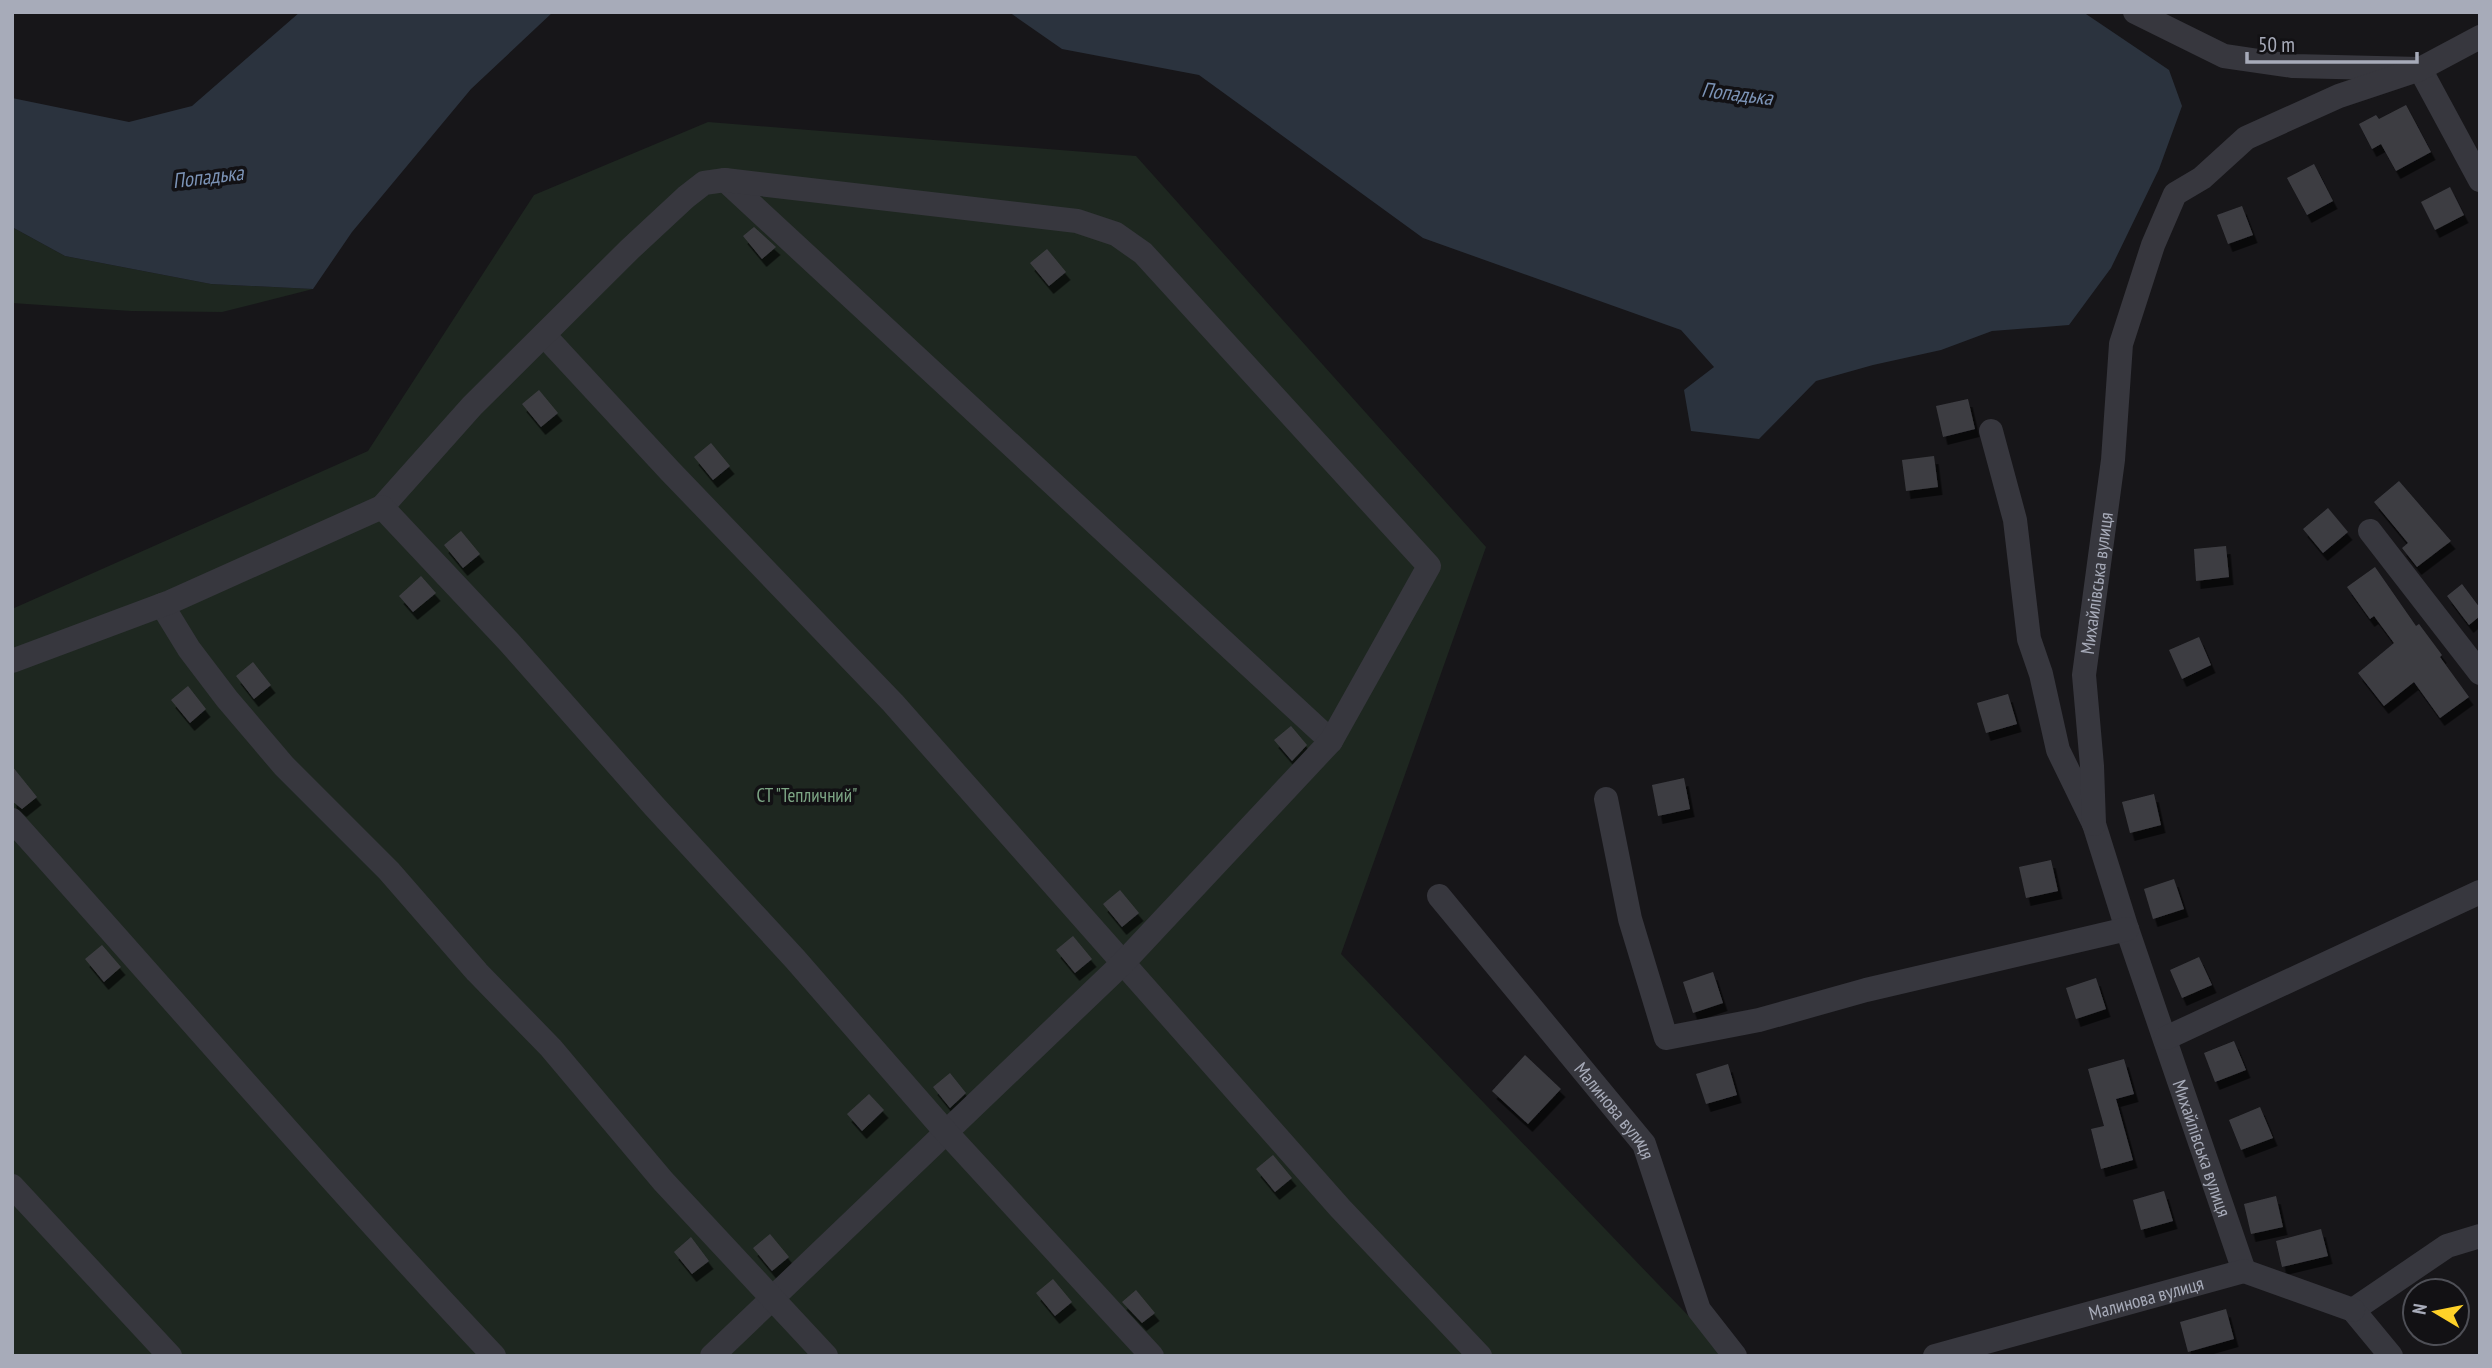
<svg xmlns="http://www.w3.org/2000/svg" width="2492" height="1368" viewBox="0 0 2492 1368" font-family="'PT Sans Narrow',sans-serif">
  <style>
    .green { fill: #1e2720 }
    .water { fill: #2b333e }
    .building { fill: #3e3e43; filter: url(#shadow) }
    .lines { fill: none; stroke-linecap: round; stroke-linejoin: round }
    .minor { stroke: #37373e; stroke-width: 24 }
    .labels { text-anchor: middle; stroke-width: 7; stroke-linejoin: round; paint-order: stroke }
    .street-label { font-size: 19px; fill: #a7abb9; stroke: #121114 }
    .park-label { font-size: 19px; fill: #7da685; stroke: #121114 }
    .water-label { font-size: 21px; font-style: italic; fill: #7c94b7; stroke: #121114 }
  </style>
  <defs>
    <filter id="shadow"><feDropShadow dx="4.5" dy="8" stdDeviation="0" flood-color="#0009"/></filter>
  </defs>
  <rect width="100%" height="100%" fill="#171619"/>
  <!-- green -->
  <path class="green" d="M 708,122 L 1136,156 L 1486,547 L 1341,954 L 1727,1356 L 12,1356 L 12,609 L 368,451 L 534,195 Z
    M 12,227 L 65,256 L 211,284 L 313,289 L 222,312 L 131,311 L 12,303 Z"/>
  <!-- water -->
  <path class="water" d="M 300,12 L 553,12 L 471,89 L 352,232 L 313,289 L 211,284 L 65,256 L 12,227 L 12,98 L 129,122 L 192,106 Z
    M 1009,12 L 2083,12 L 2169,70 L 2182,106 L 2159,169 L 2111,268 L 2069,325 L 1992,331 L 1941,350 L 1873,365 L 1816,381 L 1759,439 L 1691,431 L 1684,390 L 1714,367 L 1681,330 L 1423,238 L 1199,75 L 1062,49 Z"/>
  <!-- building -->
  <path class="building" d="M 2406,105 L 2431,152 L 2396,171 L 2381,144 L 2372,149 L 2359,124 L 2376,115 L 2379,119 Z
    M 2314,164 L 2333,201 L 2307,215 L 2287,178 Z
    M 2450,187 L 2464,215 L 2435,230 L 2421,202 Z
    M 2242,206 L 2253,235 L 2228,244 L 2217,215 Z
    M 754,227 L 776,247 L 762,259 L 743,236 Z
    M 1047,249 L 1066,272 L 1049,286 L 1030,263 Z
    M 539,390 L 558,413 L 541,427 L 522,404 Z
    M 1968,399 L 1975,429 L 1943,437 L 1936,406 Z
    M 711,443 L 730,466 L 713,480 L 694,457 Z
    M 1934,456 L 1938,487 L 1906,491 L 1902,460 Z
    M 2399,481 L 2451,541 L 2417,567 L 2402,548 L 2408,543 L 2374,502 Z
    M 2328,508 L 2348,532 L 2323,553 L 2303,529 Z
    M 461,531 L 480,554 L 463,568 L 444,545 Z
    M 2226,546 L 2229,577 L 2196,581 L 2194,549 Z
    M 2375,567 L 2416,626 L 2419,624 L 2442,655 L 2440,657 L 2469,697 L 2440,718 L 2414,682 L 2384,706 L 2358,673 L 2394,643 L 2374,616 L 2370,619 L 2347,587 Z
    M 421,576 L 436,593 L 413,612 L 399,596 Z
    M 2462,584 L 2480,608 L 2480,616 L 2469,625 L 2447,596 Z
    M 2199,637 L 2211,665 L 2182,679 L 2169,650 Z
    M 253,662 L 271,685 L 254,699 L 236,676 Z
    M 188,686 L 206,709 L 190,723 L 171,700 Z
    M 2008,694 L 2017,724 L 1986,733 L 1977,703 Z
    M 1291,726 L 1307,745 L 1292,761 L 1274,740 Z
    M 12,766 L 37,797 L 22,809 L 12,801 Z
    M 1684,778 L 1690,809 L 1658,816 L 1652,785 Z
    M 2154,794 L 2161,825 L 2130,833 L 2122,802 Z
    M 2051,860 L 2058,891 L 2026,898 L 2019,867 Z
    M 2174,879 L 2184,909 L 2153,919 L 2144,889 Z
    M 1120,890 L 1139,913 L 1122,927 L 1103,904 Z
    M 1073,936 L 1092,959 L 1075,973 L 1056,950 Z
    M 102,945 L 121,967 L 104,982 L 85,959 Z
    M 2199,957 L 2212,985 L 2182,998 L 2170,970 Z
    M 1713,972 L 1723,1003 L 1693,1013 L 1683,982 Z
    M 2096,978 L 2106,1009 L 2076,1019 L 2066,988 Z
    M 2234,1041 L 2246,1070 L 2215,1082 L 2204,1053 Z
    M 1525,1055 L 1561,1089 L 1528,1124 L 1492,1091 Z
    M 2124,1059 L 2134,1094 L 2116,1099 L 2133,1160 L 2101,1169 L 2091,1129 L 2104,1126 L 2088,1069 Z
    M 1728,1064 L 1737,1095 L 1706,1104 L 1696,1074 Z
    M 950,1073 L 966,1093 L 950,1108 L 933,1087 Z
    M 869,1094 L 884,1110 L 862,1131 L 847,1114 Z
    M 2260,1107 L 2273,1138 L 2241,1150 L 2229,1120 Z
    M 1273,1155 L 1292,1178 L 1275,1192 L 1256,1169 Z
    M 2164,1191 L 2173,1221 L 2141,1230 L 2133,1200 Z
    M 2276,1196 L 2283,1227 L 2251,1234 L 2244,1204 Z
    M 2321,1229 L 2328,1256 L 2282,1267 L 2276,1241 Z
    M 770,1234 L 789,1257 L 772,1271 L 753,1248 Z
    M 691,1237 L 709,1261 L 692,1274 L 674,1252 Z
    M 1053,1279 L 1072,1302 L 1055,1316 L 1036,1293 Z
    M 1136,1290 L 1155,1313 L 1142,1323 L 1122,1302 Z
    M 2226,1309 L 2234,1339 L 2188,1352 L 2180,1322 Z"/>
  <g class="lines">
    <!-- minor -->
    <g class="minor">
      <path d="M 2135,12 L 2224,56 L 2293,66 L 2420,69 L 2480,180"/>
      <path d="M 725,180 L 1331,741"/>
      <path d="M 544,335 L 670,471 L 893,703 L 1340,1208 L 1480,1356"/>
      <path id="s1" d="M 1991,431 L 2015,520 L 2029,639 L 2041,674 L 2058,750 L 2094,824 L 2127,929 L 2244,1271"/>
      <path d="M 382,507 L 472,406 L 630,249 L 686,197 L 704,183 L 725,180 L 1077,221 L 1116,234 L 1143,253 L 1429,566 L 1331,741 L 1122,964 L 712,1356"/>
      <path d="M 2370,531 L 2480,673"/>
      <path d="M 162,605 L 189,649 L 227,699 L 284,766 L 389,871 L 477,972 L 551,1048 L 663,1181 L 826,1356"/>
      <path d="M 12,661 L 170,602 L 382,507 L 509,642 L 654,806 L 795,959 L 946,1132 L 1152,1356"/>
      <path d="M 1606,799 L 1630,919 L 1666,1038 L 1759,1020 L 1866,990 L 2127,929"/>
      <path d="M 12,820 C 173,999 329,1181 494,1356"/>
      <path id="s2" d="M 2094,824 L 2092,766 L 2084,675 L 2113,460 L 2121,344 L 2153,245 L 2175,194 L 2202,178 L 2246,138 L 2339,96 L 2420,69 L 2480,37"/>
      <path id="s3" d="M 1439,896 L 1644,1144 L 1699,1310 L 1735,1356"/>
      <path d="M 2166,1038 L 2480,892"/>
      <path d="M 12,1186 L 170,1356"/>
      <path d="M 2353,1310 L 2447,1246 L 2480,1236"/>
      <path d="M 2353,1310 L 2391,1356"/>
      <path id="s4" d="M 1935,1356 L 2244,1271 L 2353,1310"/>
    </g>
  </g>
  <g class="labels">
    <!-- street labels -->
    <g class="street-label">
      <text dy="7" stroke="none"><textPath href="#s2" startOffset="242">Михайлівська вулиця</textPath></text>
      <text dy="7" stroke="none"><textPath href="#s3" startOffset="278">Малинова вулиця</textPath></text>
      <text dy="7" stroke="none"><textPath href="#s1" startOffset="751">Михайлівська вулиця</textPath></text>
      <text dy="7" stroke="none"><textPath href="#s4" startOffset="219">Малинова вулиця</textPath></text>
    </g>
    <!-- park labels -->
    <g class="park-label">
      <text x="807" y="802">СТ "Тепличний"</text>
    </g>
    <!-- water labels -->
    <g class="water-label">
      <text transform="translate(1737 94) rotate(7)" y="7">Попадька</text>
      <text transform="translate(208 177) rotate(-7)" y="7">Попадька</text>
    </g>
  </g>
  <!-- border -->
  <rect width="2492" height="1368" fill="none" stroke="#a7abb9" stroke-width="28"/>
  <!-- north arrow -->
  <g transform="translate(2436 1312) rotate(280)"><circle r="33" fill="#121114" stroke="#4e4f56" stroke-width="2"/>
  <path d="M0-5L12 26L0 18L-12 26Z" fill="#fed128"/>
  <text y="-10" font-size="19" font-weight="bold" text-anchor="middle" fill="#a7abb9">N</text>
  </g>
  <!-- scale -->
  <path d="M2247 52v10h170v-10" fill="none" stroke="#a7abb9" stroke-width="3.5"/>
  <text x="2258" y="52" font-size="21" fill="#a7abb9" stroke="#121114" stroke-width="5" paint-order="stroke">50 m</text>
</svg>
